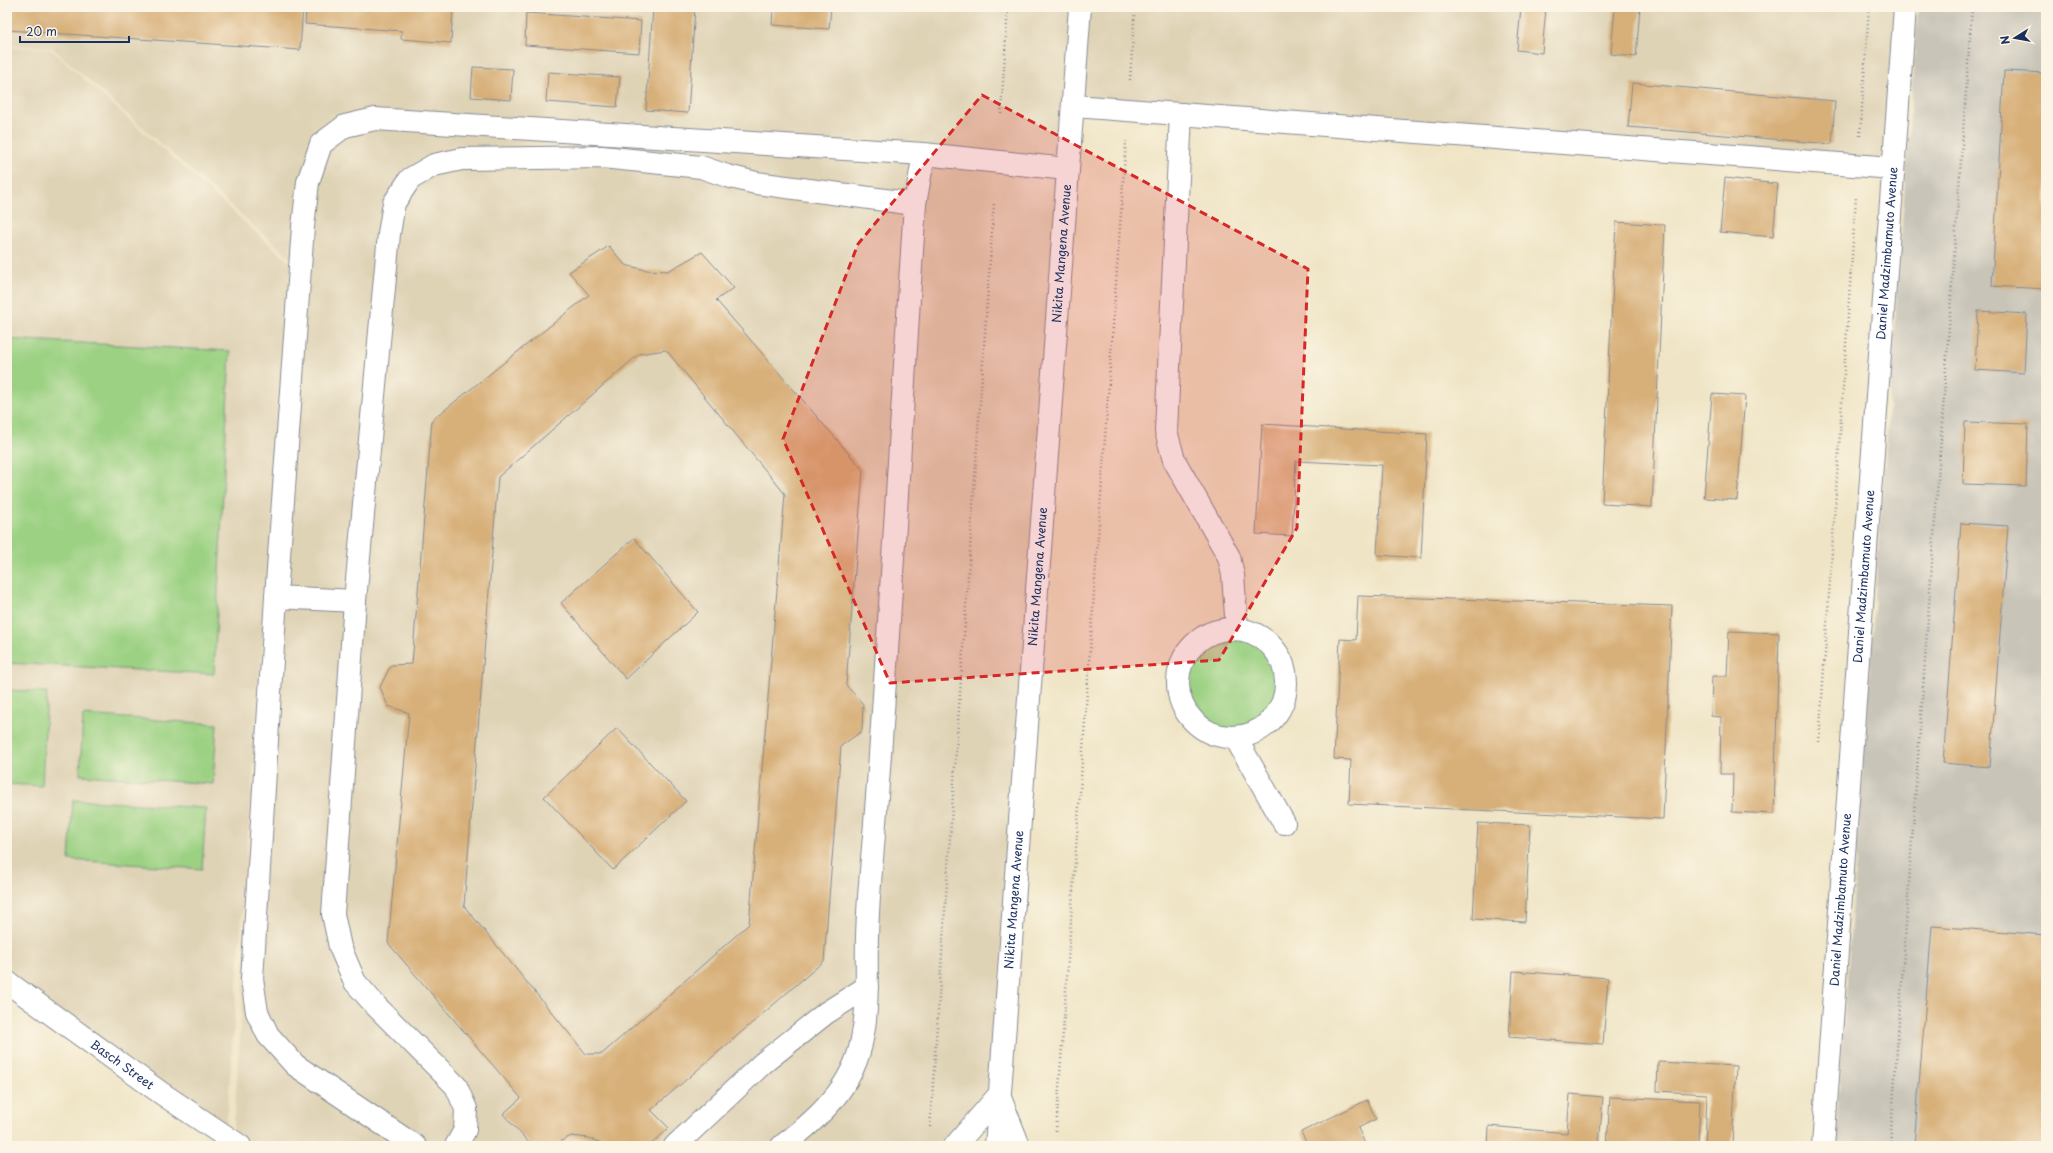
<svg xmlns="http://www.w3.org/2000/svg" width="2053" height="1153" viewBox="0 0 2053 1153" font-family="'Playpen Sans',sans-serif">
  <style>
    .built { fill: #dfd3b6 }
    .industrial { fill: #c8c4b8 }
    .green { fill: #9cd183; stroke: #5c8070 }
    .building { fill: #d7af78; fill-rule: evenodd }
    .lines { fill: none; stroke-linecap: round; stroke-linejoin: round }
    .minor-casing { stroke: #858a92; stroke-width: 24 }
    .path { stroke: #858a92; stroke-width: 2.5; stroke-dasharray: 1 3; stroke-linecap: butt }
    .minor { stroke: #fff; stroke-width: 22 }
    .marked { fill: #d62828; fill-opacity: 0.2; stroke: #d62828; stroke-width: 3; stroke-dasharray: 8 5; stroke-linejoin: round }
    .labels { text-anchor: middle; stroke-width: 3; stroke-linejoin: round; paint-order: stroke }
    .street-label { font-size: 12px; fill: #1b2f5e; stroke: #fcf5e5 }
  </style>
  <rect width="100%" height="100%" fill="#fcf5e5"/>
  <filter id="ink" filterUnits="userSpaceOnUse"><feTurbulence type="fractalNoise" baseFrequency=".025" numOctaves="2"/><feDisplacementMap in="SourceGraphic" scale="8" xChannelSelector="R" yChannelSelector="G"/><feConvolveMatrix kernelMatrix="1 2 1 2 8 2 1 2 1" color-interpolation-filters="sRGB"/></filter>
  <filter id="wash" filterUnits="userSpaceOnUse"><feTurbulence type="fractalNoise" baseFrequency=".012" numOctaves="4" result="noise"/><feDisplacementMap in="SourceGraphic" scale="16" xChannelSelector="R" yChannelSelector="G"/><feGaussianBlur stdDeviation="0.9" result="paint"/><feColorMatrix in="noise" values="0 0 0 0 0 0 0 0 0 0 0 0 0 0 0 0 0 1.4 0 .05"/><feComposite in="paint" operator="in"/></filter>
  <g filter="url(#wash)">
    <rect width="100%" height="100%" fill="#efe4c5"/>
    <!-- built -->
    <path class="built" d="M 7,7 L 1896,7 L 1883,160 L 1069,100 L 991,1095 L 947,1146 L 249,1146 L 233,1135 L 295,262 L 52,48 L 7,45 Z
      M 7,47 L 50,49 L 292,264 L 226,1128 L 7,975 Z"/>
    <!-- industrial -->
    <path class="industrial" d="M 1918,7 L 2046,7 L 2046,1146 L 1835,1146 Z"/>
    <!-- green -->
    <path class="green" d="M 7,339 L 230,351 L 214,674 L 7,663 Z
      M1186 684a47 47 0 1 1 94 0a47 47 0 1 1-94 0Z
      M 7,690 L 47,692 L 42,786 L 7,784 Z
      M 83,715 L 217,724 L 213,784 L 80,775 Z
      M 73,800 L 206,808 L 202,869 L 69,860 Z"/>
    <g id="blocks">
      <!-- building -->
      <path class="building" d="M 7,7 L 303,7 L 300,50 L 7,30 Z
        M 306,7 L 453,7 L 451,43 L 401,39 L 402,31 L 305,24 Z
        M 539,7 L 559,7 L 559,10 Z
        M 653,7 L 695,7 L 688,113 L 646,110 Z
        M 773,7 L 831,7 L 829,29 L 772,25 Z
        M 1521,7 L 1546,7 L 1542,53 L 1517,50 Z
        M 1615,7 L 1640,7 L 1636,57 L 1611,54 Z
        M 1645,7 L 1659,7 L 1659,10 Z
        M 526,13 L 641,21 L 639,53 L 525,45 Z
        M 473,67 L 513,69 L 511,100 L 471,97 Z
        M 2004,71 L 2046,73 L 2046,289 L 1992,286 Z
        M 548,72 L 620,77 L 617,107 L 546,102 Z
        M 1632,83 L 1835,101 L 1832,144 L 1628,127 Z
        M 1725,178 L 1778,184 L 1773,237 L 1720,232 Z
        M 1616,222 L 1665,225 L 1652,507 L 1602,504 Z
        M 609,246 L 625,265 L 646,270 L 668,271 L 702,252 L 734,288 L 716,300 L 863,470 L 846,685 L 863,704 L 862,731 L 841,746 L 824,961 L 651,1110 L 669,1128 L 649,1146 L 608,1146 L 589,1138 L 571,1136 L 552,1146 L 532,1146 L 503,1114 L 521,1098 L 388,943 L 409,713 L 388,706 L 380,687 L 391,665 L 412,664 L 432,420 L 589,295 L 569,272 ZM 666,350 L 785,494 L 749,924 L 602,1054 L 586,1054 L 464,906 L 498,477 L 639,354 Z
        M 1978,311 L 2027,314 L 2024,373 L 1975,370 Z
        M 1712,394 L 1745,396 L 1737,500 L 1704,498 Z
        M 1965,422 L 2028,424 L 2026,486 L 1963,484 Z
        M 1262,424 L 1427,434 L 1421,558 L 1377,555 L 1382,465 L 1296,461 L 1292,536 L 1256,534 Z
        M 1961,523 L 2008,526 L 1990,767 L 1943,763 Z
        M 634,538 L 698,612 L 626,679 L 561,603 Z
        M 1358,596 L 1672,606 L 1663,819 L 1349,804 L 1351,760 L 1334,759 L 1340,639 L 1356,640 Z
        M 1729,631 L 1779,633 L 1774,814 L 1732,812 L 1733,774 L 1720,774 L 1721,717 L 1711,716 L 1712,676 L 1727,676 Z
        M 617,728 L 686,801 L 613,870 L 544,797 Z
        M 1478,823 L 1530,825 L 1525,922 L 1473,919 Z
        M 1932,926 L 2046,935 L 2046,1146 L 1914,1146 Z
        M 1513,971 L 1608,978 L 1603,1044 L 1509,1037 Z
        M 1658,1062 L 1736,1066 L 1732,1146 L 1705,1146 L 1707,1094 L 1657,1091 Z
        M 1570,1094 L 1603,1097 L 1599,1146 L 1488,1146 L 1489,1126 L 1567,1133 Z
        M 1610,1097 L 1700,1101 L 1698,1146 L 1607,1146 Z
        M 1367,1100 L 1376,1119 L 1358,1128 L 1366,1146 L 1308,1146 L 1301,1132 Z"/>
    </g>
  </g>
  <g filter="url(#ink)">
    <use href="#blocks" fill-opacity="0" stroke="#858a92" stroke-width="1"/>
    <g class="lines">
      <defs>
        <g id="minor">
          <path d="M 1074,106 L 1893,168"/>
          <path d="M 1181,114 L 1166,431 L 1174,460 L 1229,557 L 1233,575 L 1237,629"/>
          <path d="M 276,597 L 355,601 L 389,234 L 394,203 L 410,179 L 434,165 L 462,159 L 602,157 L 701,167 L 727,176 L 756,183 L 915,204"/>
          <path d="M 355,601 L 333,914 L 340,947 L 355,982 L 375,1005 L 456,1086 L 466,1109 L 465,1130 L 456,1146"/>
          <circle cx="1232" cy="683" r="54"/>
          <path d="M 1235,737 L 1284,823"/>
          <path id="s1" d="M 7,982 L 161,1093 L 240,1146"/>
          <path d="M 415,1146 L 295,1065 L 268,1035 L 257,1012 L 252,979 L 276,597 L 303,227 L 308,182 L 321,144 L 345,126 L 375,119 L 924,154 L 1067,169"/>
          <path d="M 675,1146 L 763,1063 L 826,1013 L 867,987"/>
          <path d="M 782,1146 C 818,1119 854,1086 862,1039 C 869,1006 866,971 867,937 C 868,894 873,852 876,810 C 891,608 902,406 915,204 L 924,154"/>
          <path d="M 955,1146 L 999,1095 L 1019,1146"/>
          <path id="s2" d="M 996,1146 L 1080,7"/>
          <path id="s3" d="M 1823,1146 L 1905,7"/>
        </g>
      </defs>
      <!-- minor casing -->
      <use href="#minor" class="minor-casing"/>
      <!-- path -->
      <path class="path" d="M 1130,80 L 1135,7
        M 1001,114 L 1008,7
        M 1860,136 L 1869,7
        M 1819,742 L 1856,197
        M 930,1127 L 994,202
        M 1056,1131 L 1126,141
        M 1890,1146 L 1972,7"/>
      <!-- minor -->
      <use href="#minor" class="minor"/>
    </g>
  </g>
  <!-- marked area -->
  <path class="marked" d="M 982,95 L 1308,269 L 1297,528 L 1219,660 L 890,683 L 783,439 L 858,244 Z"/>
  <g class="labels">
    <!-- street labels -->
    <g class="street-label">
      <text dy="4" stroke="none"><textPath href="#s2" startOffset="895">Nikita Mangena Avenue</textPath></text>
      <text dy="4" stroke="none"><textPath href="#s3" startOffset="895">Daniel Madzimbamuto Avenue</textPath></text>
      <text dy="4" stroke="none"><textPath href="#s2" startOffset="571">Nikita Mangena Avenue</textPath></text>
      <text dy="4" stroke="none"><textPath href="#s3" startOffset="571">Daniel Madzimbamuto Avenue</textPath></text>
      <text dy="4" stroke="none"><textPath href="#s2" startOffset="247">Nikita Mangena Avenue</textPath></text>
      <text dy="4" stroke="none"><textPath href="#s3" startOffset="247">Daniel Madzimbamuto Avenue</textPath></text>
      <text dy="4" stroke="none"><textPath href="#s1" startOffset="142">Basch Street</textPath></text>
    </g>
  </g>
  <!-- margin -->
  <rect width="2053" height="1153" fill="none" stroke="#fcf5e5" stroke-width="24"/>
  <!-- north arrow -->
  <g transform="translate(2015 38) rotate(259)" stroke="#fcf5e5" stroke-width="3" paint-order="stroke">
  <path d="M0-3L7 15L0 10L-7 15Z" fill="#1b2f5e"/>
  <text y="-6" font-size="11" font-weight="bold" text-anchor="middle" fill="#1b2f5e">N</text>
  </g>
  <!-- scale -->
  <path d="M20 36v6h109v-6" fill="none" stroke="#1b2f5e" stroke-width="2"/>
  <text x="26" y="36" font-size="12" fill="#1b2f5e" stroke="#fcf5e5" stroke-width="3" paint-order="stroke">20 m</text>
</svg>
